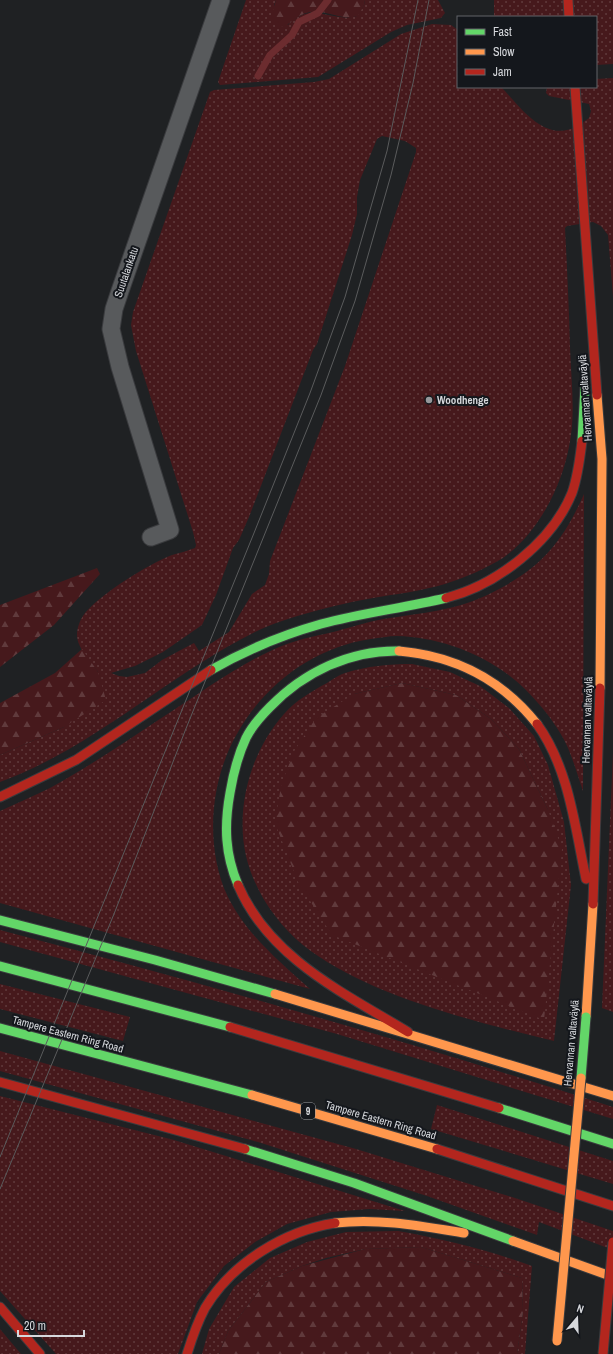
<svg xmlns="http://www.w3.org/2000/svg" width="613" height="1354" viewBox="0 0 613 1354" font-family="'Archivo Narrow',sans-serif">
  <style>
    .grass { fill: url(#grass-dots); fill-rule: evenodd }
    .forest { fill: url(#forest-firs) }
    .lines { fill: none; stroke-linecap: round; stroke-linejoin: round }
    .stream { stroke: #6c2c2f; stroke-width: 7 }
    .street-casing { stroke: #3a3b3e; stroke-width: 19 }
    .fast-casing { stroke: #3a3b3e; stroke-width: 11 }
    .slow-casing { stroke: #3a3b3e; stroke-width: 11 }
    .jam-casing { stroke: #3a3b3e; stroke-width: 11 }
    .street { stroke: #585a5c; stroke-width: 17 }
    .fast { stroke: #63d668; stroke-width: 9 }
    .slow { stroke: #ff974d; stroke-width: 9 }
    .jam { stroke: #b3261e; stroke-width: 9 }
    .tram { stroke: #5a5b5c; stroke-width: 1 }
    .fast-bridge-casing { stroke: #3a3b3e; stroke-width: 11; stroke-linecap: butt }
    .slow-bridge-casing { stroke: #3a3b3e; stroke-width: 11; stroke-linecap: butt }
    .jam-bridge-casing { stroke: #3a3b3e; stroke-width: 11; stroke-linecap: butt }
    .fast-bridge { stroke: #63d668; stroke-width: 9 }
    .slow-bridge { stroke: #ff974d; stroke-width: 9 }
    .jam-bridge { stroke: #b3261e; stroke-width: 9 }
    .poi-dot { fill: #96989b; stroke: #14171c; stroke-width: 1.5 }
    .labels { text-anchor: middle; stroke-width: 4; stroke-linejoin: round; paint-order: stroke }
    .shield { fill: #14171c; stroke: #9c9ea2; stroke-width: 1 }
    .shield-label { font-size: 10px; font-weight: bold; fill: #d6d8dc }
    .street-label { font-size: 11px; fill: #d6d8dc; stroke: #14171c }
    .poi-label { font-size: 11px; font-weight: bold; fill: #d6d8dc; stroke: #14171c; text-anchor: start }
  </style>
  <defs>
    <pattern id="grass-dots" width="8" height="8" patternUnits="userSpaceOnUse"><rect width="8" height="8" fill="#46191c"/><path d="M2 2h.1M6 6h.1" fill="none" stroke="#603a3c" stroke-width="1.8" stroke-linecap="round"/></pattern>
    <pattern id="forest-firs" width="22" height="20" patternUnits="userSpaceOnUse"><rect width="22" height="20" fill="#46191c"/><path d="M5 1l3.5 6h-7zM16 11l3.5 6h-7z" fill="#603a3c"/></pattern>
  </defs>
  <rect width="100%" height="100%" fill="#1f2123"/>
  <!-- grass -->
  <path class="grass" d="M 246,0 L 276,0 L 274,5 L 288,25 C 310,0 333,23 357,16 L 364,5 L 365,0 L 438,0 L 445,13 L 441,18 L 407,25 L 391,32 L 318,77 L 220,85 L 218,82 L 221,73 Z
    M 494,0 L 613,0 L 613,64 L 596,65 L 596,17 L 494,17 Z
    M 432,24 L 451,25 L 458,30 L 458,87 L 501,87 C 519,105 541,139 571,129 C 577,127 583,122 589,118 L 591,111 L 589,104 L 549,96 L 546,93 L 547,87 L 596,87 L 596,79 L 613,78 L 613,297 L 608,235 L 601,226 L 593,222 L 567,226 L 565,228 C 567,268 569,307 570,347 C 571,379 576,415 569,447 C 561,488 538,533 503,558 C 485,569 464,578 445,584 C 421,591 397,594 373,598 C 339,604 285,617 255,632 C 167,676 93,748 0,782 L 0,755 L 64,727 L 98,672 C 91,662 77,648 77,635 C 77,628 80,619 85,613 C 102,593 147,565 172,555 C 179,553 187,551 195,548 L 196,545 L 193,532 L 136,351 L 131,325 L 133,312 L 210,92 L 214,90 L 314,82 L 329,79 L 401,34 ZM 382,136 L 405,141 L 416,148 L 416,152 L 345,366 L 270,561 L 269,574 L 265,585 L 252,594 L 229,632 L 199,651 L 194,643 L 162,660 L 145,673 L 127,677 L 119,676 L 111,673 L 135,666 L 163,652 L 202,625 L 216,595 L 233,548 L 239,540 L 249,517 L 313,350 L 317,344 L 352,235 L 357,214 L 357,197 L 360,180 L 377,139 Z
    M 584,494 L 583,791 C 578,777 574,762 568,748 C 557,722 527,687 503,671 C 473,650 434,637 397,636 C 389,636 379,638 371,639 C 293,650 229,716 216,793 C 210,826 213,866 228,897 C 247,935 279,961 310,989 L 0,903 L 0,811 C 17,803 34,796 50,788 C 90,766 128,740 166,715 C 205,690 244,660 287,644 C 303,638 321,635 337,631 C 355,626 373,620 390,618 C 430,612 463,609 499,589 C 543,566 564,539 584,494 Z
    M 412,664 L 450,672 L 480,686 L 509,708 L 534,736 L 548,765 L 564,822 L 571,885 L 554,1041 C 476,1022 367,996 303,945 C 276,923 254,890 246,856 C 235,807 251,751 284,714 C 295,701 312,691 327,683 C 333,679 339,675 345,673 C 368,666 388,664 412,664 ZM 402,683 L 456,695 L 491,719 L 519,749 L 548,810 L 354,694 Z
    M 613,752 L 613,1012 L 602,1008 Z
    M 0,930 C 206,984 410,1042 613,1107 L 613,1119 L 337,1034 L 0,942 Z
    M 0,984 L 130,1017 L 123,1041 L 0,1009 Z
    M 0,1051 L 356,1149 L 515,1198 L 613,1231 L 613,1250 L 539,1222 L 537,1235 L 427,1196 L 258,1142 L 0,1071 Z
    M 0,1096 L 174,1140 L 405,1211 L 369,1209 L 331,1212 L 287,1224 L 255,1242 L 224,1266 L 197,1302 L 178,1354 L 56,1354 L 0,1291 Z
    M 437,1105 L 613,1161 L 613,1184 L 431,1129 Z
    M 398,1231 C 444,1239 488,1250 532,1266 L 525,1354 L 517,1354 L 523,1312 L 522,1278 L 421,1247 L 365,1249 L 326,1258 L 302,1266 L 266,1282 L 228,1331 L 219,1354 L 202,1354 L 209,1329 L 234,1287 L 270,1258 L 307,1242 L 346,1232 Z
    M 0,1329 L 21,1354 L 0,1354 Z"/>
  <!-- forest -->
  <path class="forest" d="M 276,0 L 365,0 L 364,5 L 358,16 C 341,21 328,10 311,12 C 296,14 294,23 282,27 L 273,24 L 271,17 Z
    M 97,568 L 100,574 L 54,625 L 0,667 L 0,605 Z
    M 82,649 L 98,672 L 106,700 L 64,727 L 0,755 L 0,703 L 55,673 Z
    M 402,683 L 456,695 L 491,719 L 519,749 L 548,810 L 562,849 L 544,1020 L 332,935 L 298,882 L 275,823 L 281,786 L 293,753 L 316,718 L 354,694 Z
    M 421,1247 L 522,1278 L 523,1312 L 517,1354 L 219,1354 L 228,1331 L 266,1282 L 302,1266 L 365,1249 Z"/>
  <g class="lines">
    <!-- stream -->
    <path class="stream" d="M 258,76 L 270,55 L 292,35 L 299,22 L 318,13 L 328,0"/>
    <defs>
      <path id="street" d="M 151,537 L 170,530 L 120,367 L 111,329 L 114,309 L 120,291 L 221,0"/>
      <path id="fast" d="M 582,441 L 585,387
        M 211,670 C 246,650 282,635 321,624 C 362,613 404,608 446,598
        M 238,885 C 225,854 224,826 230,793 C 233,775 238,755 246,738 C 252,726 261,716 270,707 C 304,672 350,650 399,651
        M 0,920 L 155,960 L 275,994
        M 0,966 L 230,1027
        M 0,1028 L 252,1095
        M 499,1108 L 613,1144
        M 245,1149 L 354,1183 L 513,1241"/>
      <path id="slow" d="M 597,395 L 602,459 L 600,688
        M 399,651 C 456,656 501,679 537,724
        M 275,994 L 613,1096
        M 586,1017 L 593,904
        M 252,1095 L 437,1149
        M 335,1223 C 379,1218 421,1226 464,1233
        M 513,1241 L 613,1277"/>
      <path id="jam" d="M 568,0 L 569,17
        M 575,87 L 597,395
        M 446,598 C 497,585 552,542 572,493 C 578,476 580,458 582,441
        M 537,724 C 569,768 575,827 586,879
        M 0,797 L 76,760 L 211,670
        M 238,885 C 269,958 344,993 408,1032
        M 593,904 L 600,688
        M 230,1027 L 499,1108
        M 0,1082 L 245,1149
        M 437,1149 L 613,1206
        M 0,1307 L 40,1354
        M 187,1354 C 192,1338 197,1323 205,1308 C 232,1263 284,1231 335,1223"/>
    </defs>
    <!-- street casing -->
    <use href="#street" class="street-casing"/>
    <!-- fast casing -->
    <use href="#fast" class="fast-casing"/>
    <!-- slow casing -->
    <use href="#slow" class="slow-casing"/>
    <!-- jam casing -->
    <use href="#jam" class="jam-casing"/>
    <!-- street -->
    <use href="#street" class="street"/>
    <!-- fast -->
    <use href="#fast" class="fast"/>
    <!-- slow -->
    <use href="#slow" class="slow"/>
    <!-- jam -->
    <use href="#jam" class="jam"/>
    <!-- tram -->
    <path class="tram" d="M 0,1157 L 254,533 L 310,393 L 345,297 L 387,151 L 418,0
      M 0,1189 L 114,914 L 185,731 L 321,395 L 355,301 L 391,175 L 413,83 L 429,0"/>
    <defs>
      <path id="fast-bridge" d="M 581,1078 L 586,1017"/>
      <path id="slow-bridge" d="M 557,1341 L 581,1078"/>
      <path id="jam-bridge" d="M 603,1354 L 613,1242"/>
    </defs>
    <!-- fast-bridge casing -->
    <use href="#fast-bridge" class="fast-bridge-casing"/>
    <!-- slow-bridge casing -->
    <use href="#slow-bridge" class="slow-bridge-casing"/>
    <!-- jam-bridge casing -->
    <use href="#jam-bridge" class="jam-bridge-casing"/>
    <!-- fast-bridge -->
    <use href="#fast-bridge" class="fast-bridge"/>
    <!-- slow-bridge -->
    <use href="#slow-bridge" class="slow-bridge"/>
    <!-- jam-bridge -->
    <use href="#jam-bridge" class="jam-bridge"/>
  </g>
  <!-- markers -->
  <circle class="poi-dot" cx="429" cy="400" r="4"/>
  <g class="labels">
    <!-- shield labels -->
    <rect class="shield" x="301" y="1103" width="14" height="16" rx="3"/>
    <g class="shield-label">
      <text x="308" y="1115">9</text>
    </g>
    <!-- street labels -->
    <g class="street-label">
      <text transform="translate(126 272) rotate(-71)" y="4">Suutalankatu</text>
      <text transform="translate(585 398) rotate(-94)" y="4">Hervannan valtaväylä</text>
      <text transform="translate(587 720) rotate(-88)" y="4">Hervannan valtaväylä</text>
      <text transform="translate(68 1034) rotate(15)" y="4">Tampere Eastern Ring Road</text>
      <text transform="translate(571 1043) rotate(-85)" y="4">Hervannan valtaväylä</text>
      <text transform="translate(381 1120) rotate(16)" y="4">Tampere Eastern Ring Road</text>
    </g>
    <!-- poi labels -->
    <g class="poi-label">
      <text x="437" y="404">Woodhenge</text>
    </g>
  </g>
  <!-- legend -->
  <rect x="457" y="16" width="140" height="72" fill="#14171c" stroke="#626469"/>
  <rect x="465" y="29" width="20" height="6" fill="#63d668" stroke="#626469"/>
  <text x="493" y="36" font-size="12" fill="#d6d8dc">Fast</text>
  <rect x="465" y="49" width="20" height="6" fill="#ff974d" stroke="#626469"/>
  <text x="493" y="56" font-size="12" fill="#d6d8dc">Slow</text>
  <rect x="465" y="69" width="20" height="6" fill="#b3261e" stroke="#626469"/>
  <text x="493" y="76" font-size="12" fill="#d6d8dc">Jam</text>
  <!-- north arrow -->
  <g transform="translate(577 1318) rotate(19)" stroke="#14171c" stroke-width="3" paint-order="stroke">
  <path d="M0-3L7 15L0 10L-7 15Z" fill="#d6d8dc"/>
  <text y="-6" font-size="11" font-weight="bold" text-anchor="middle" fill="#d6d8dc">N</text>
  </g>
  <!-- scale -->
  <path d="M18 1330v6h66v-6" fill="none" stroke="#d6d8dc" stroke-width="2"/>
  <text x="24" y="1330" font-size="12" fill="#d6d8dc" stroke="#14171c" stroke-width="3" paint-order="stroke">20 m</text>
</svg>
